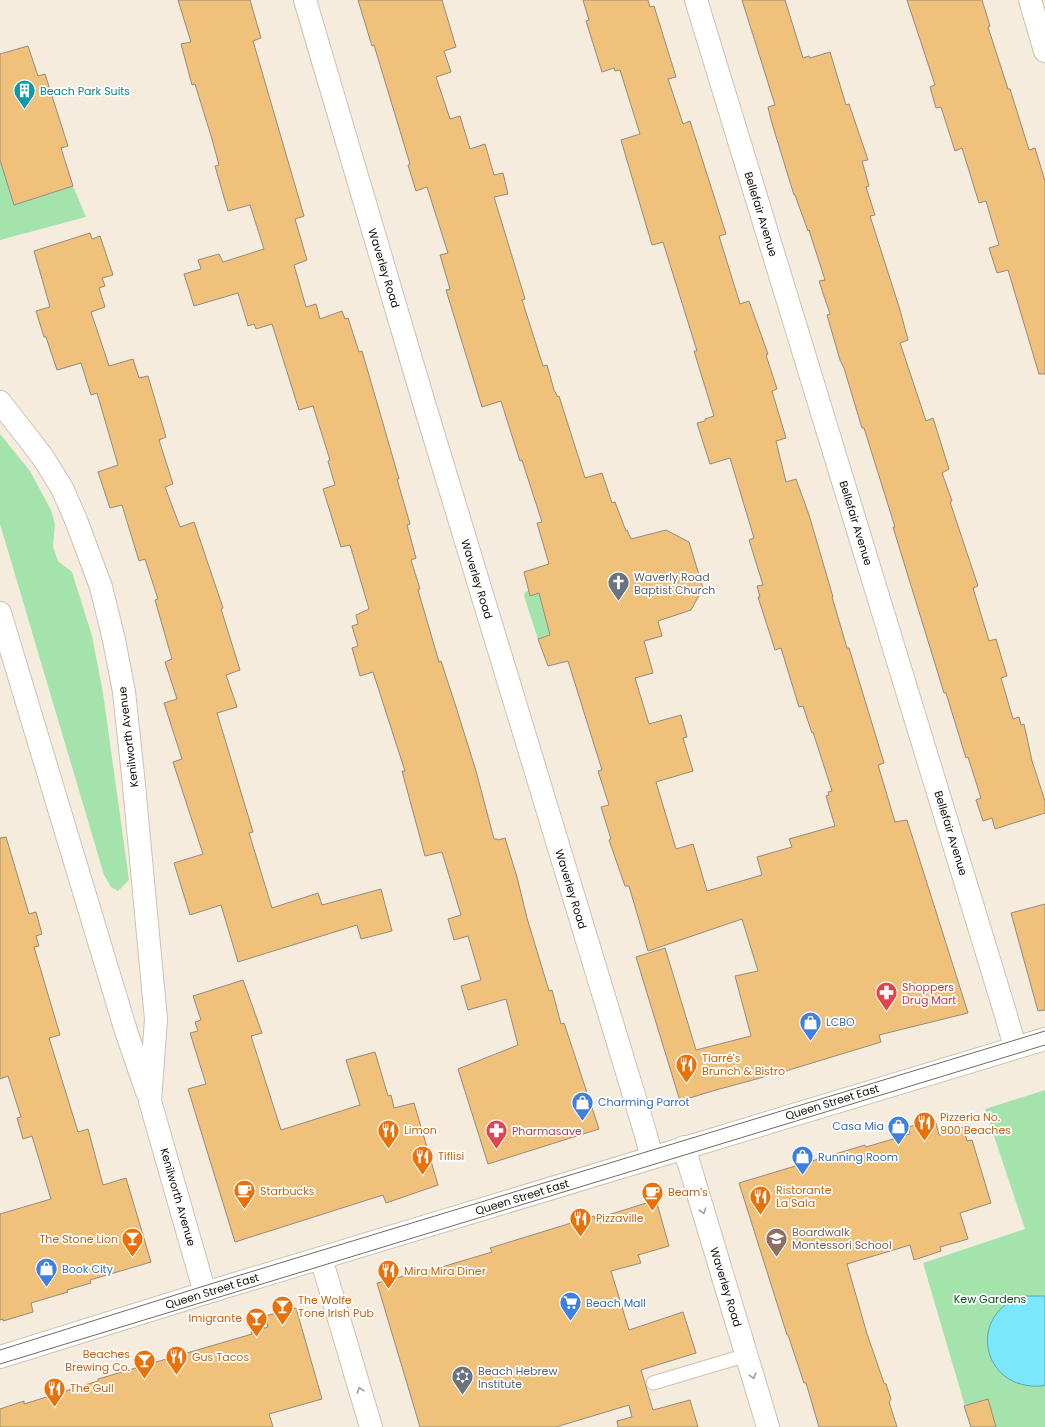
<svg xmlns="http://www.w3.org/2000/svg" width="1045" height="1427" viewBox="0 0 1045 1427" font-family="Poppins,sans-serif">
  <style>
    .green { fill: #a5e3ad }
    .water { fill: #7ae7fb; stroke: #5ba6b3 }
    .building { fill: #f0c17a; stroke: #958b7e }
    .lines { fill: none; stroke-linecap: round; stroke-linejoin: round }
    .lane-casing { stroke: #ccc2b4; stroke-width: 15 }
    .street-casing { stroke: #ccc2b4; stroke-width: 24 }
    .secondary-casing { stroke: #ccc2b4; stroke-width: 24 }
    .lane { stroke: #fff; stroke-width: 13 }
    .street { stroke: #fff; stroke-width: 22 }
    .secondary { stroke: #fff; stroke-width: 22 }
    .tram { stroke: #716b62; stroke-width: 1 }
    .oneway { stroke: #a09f9d }
    .labels { text-anchor: middle; stroke-width: 3.5; stroke-linejoin: round; paint-order: stroke }
    .culture-label { font-size: 11px; fill: #0d838f; stroke: #fff; text-anchor: start }
    .street-label { font-size: 11px; fill: #120f0a; stroke: #fff }
    .worship-label { font-size: 11px; fill: #5b616d; stroke: #fff; text-anchor: start }
    .health-label { font-size: 11px; fill: #be3a42; stroke: #fff; text-anchor: start }
    .shop-label { font-size: 11px; fill: #366cbe; stroke: #fff; text-anchor: start }
    .food-label { font-size: 11px; fill: #c56008; stroke: #fff; text-anchor: start }
    .education-label { font-size: 11px; fill: #785e54; stroke: #fff; text-anchor: start }
    .park-label { font-size: 11px; fill: #07531f; stroke: #fff }
  </style>
  <rect width="100%" height="100%" fill="#f6ecdd"/>
  <!-- green -->
  <path class="green" d="M 0,160 L 14,205 L 73,186 L 86,217 L 0,240 Z
    M 0,434 L 30,471 L 51,510 L 55,524 L 53,546 L 58,561 L 72,572 L 92,636 L 103,693 L 129,880 L 118,891 L 111,887 L 104,875 L 0,524 Z
    M 529,591 L 531,596 L 539,593 L 550,635 L 538,639 L 524,596 L 525,592 Z
    M 1045,1090 L 1045,1427 L 971,1427 L 923,1263 L 1025,1229 L 985,1109 Z"/>
  <!-- water -->
  <path class="water" d="M 1025,1296 L 1045,1296 L 1045,1385 L 1042,1386 C 979,1391 967,1310 1025,1296 Z"/>
  <!-- building -->
  <path class="building" d="M 178,0 L 250,0 L 261,38 L 253,41 L 304,216 L 295,219 L 307,260 L 294,265 L 306,307 L 316,304 L 320,319 L 342,311 L 345,319 L 348,318 L 359,352 L 362,351 L 399,479 L 397,479 L 410,524 L 407,525 L 416,558 L 411,560 L 420,589 L 418,590 L 439,662 L 441,661 L 456,707 L 476,771 L 494,839 L 497,839 L 498,840 L 505,838 L 517,877 L 527,918 L 549,991 L 552,990 L 561,1024 L 564,1023 L 599,1129 L 488,1164 L 458,1069 L 518,1045 L 506,999 L 468,1010 L 461,986 L 481,980 L 468,936 L 454,940 L 448,919 L 461,915 L 442,852 L 425,856 L 402,771 L 405,771 L 373,672 L 360,676 L 352,648 L 358,646 L 352,626 L 358,624 L 356,615 L 369,609 L 350,545 L 341,547 L 323,489 L 335,485 L 328,461 L 330,460 L 313,406 L 299,410 L 272,324 L 256,329 L 254,324 L 248,326 L 238,293 L 194,306 L 184,274 L 201,269 L 198,260 L 219,254 L 223,262 L 264,249 L 250,205 L 228,211 L 215,166 L 219,165 L 212,139 L 195,84 L 192,85 L 181,44 L 191,42 Z
    M 358,0 L 442,0 L 456,47 L 444,51 L 451,72 L 436,77 L 450,119 L 460,116 L 470,149 L 485,144 L 494,175 L 503,173 L 508,194 L 494,197 L 525,299 L 522,300 L 543,366 L 547,365 L 554,390 L 558,397 L 559,396 L 585,478 L 602,473 L 612,503 L 615,502 L 626,531 L 627,530 L 631,539 L 666,530 L 689,542 L 703,588 L 691,610 L 658,621 L 662,636 L 644,641 L 653,673 L 635,678 L 649,724 L 681,715 L 687,737 L 683,738 L 693,771 L 656,782 L 676,849 L 693,844 L 707,891 L 762,875 L 757,857 L 792,847 L 789,839 L 835,826 L 826,796 L 829,795 L 828,792 L 832,791 L 813,732 L 812,733 L 803,706 L 799,707 L 781,648 L 775,650 L 758,597 L 760,597 L 757,586 L 763,585 L 749,540 L 754,538 L 730,458 L 710,464 L 697,423 L 705,421 L 705,419 L 714,416 L 694,351 L 697,351 L 663,242 L 652,245 L 621,140 L 640,134 L 620,70 L 615,71 L 614,68 L 602,72 L 586,21 L 589,20 L 583,0 L 648,0 L 650,7 L 654,6 L 676,77 L 668,79 L 683,124 L 690,121 L 726,234 L 719,236 L 740,304 L 749,301 L 768,354 L 766,355 L 777,389 L 772,391 L 786,438 L 776,441 L 786,482 L 796,479 L 809,515 L 833,597 L 832,597 L 847,648 L 849,648 L 884,763 L 878,765 L 895,822 L 907,820 L 968,1013 L 879,1035 L 881,1042 L 789,1070 L 709,1092 L 680,1101 L 636,957 L 665,948 L 696,1050 L 751,1036 L 735,976 L 758,971 L 742,919 L 648,951 L 629,886 L 625,886 L 609,840 L 611,839 L 601,807 L 609,805 L 598,771 L 602,770 L 568,661 L 548,666 L 538,639 L 550,635 L 539,593 L 530,596 L 524,572 L 549,564 L 537,523 L 542,522 L 522,460 L 520,461 L 501,401 L 482,407 L 446,290 L 450,289 L 440,255 L 448,253 L 427,187 L 416,191 L 408,165 L 410,164 L 374,45 L 372,46 Z
    M 742,0 L 785,0 L 803,58 L 809,56 L 810,58 L 830,52 L 846,105 L 849,104 L 868,160 L 862,161 L 869,186 L 866,187 L 875,215 L 870,216 L 900,310 L 908,340 L 900,343 L 926,421 L 933,418 L 949,469 L 942,473 L 952,501 L 950,502 L 978,586 L 973,588 L 989,641 L 996,639 L 1007,676 L 1001,678 L 1013,719 L 1019,717 L 1021,725 L 1024,724 L 1032,761 L 1045,801 L 1045,813 L 995,829 L 992,818 L 983,821 L 976,800 L 981,798 L 968,757 L 966,758 L 946,693 L 944,693 L 893,527 L 895,527 L 864,428 L 862,428 L 844,368 L 840,360 L 827,315 L 830,314 L 819,281 L 825,280 L 809,230 L 808,231 L 795,195 L 794,195 L 771,120 L 768,107 L 775,105 Z
    M 907,0 L 982,0 L 990,26 L 988,27 L 1008,89 L 1010,89 L 1029,150 L 1035,148 L 1045,181 L 1045,374 L 1039,374 L 1008,270 L 997,273 L 989,248 L 999,245 L 986,201 L 979,203 L 962,148 L 955,151 L 941,107 L 936,108 L 930,87 L 935,85 Z
    M 28,46 L 38,76 L 45,74 L 68,146 L 61,148 L 73,186 L 14,205 L 0,160 L 0,54 Z
    M 90,233 L 92,239 L 100,236 L 113,275 L 102,278 L 105,286 L 99,288 L 105,307 L 91,312 L 109,366 L 133,359 L 139,378 L 148,376 L 166,437 L 159,440 L 173,484 L 165,487 L 180,527 L 194,522 L 223,608 L 221,609 L 240,670 L 226,675 L 237,707 L 217,713 L 253,832 L 249,833 L 272,908 L 318,893 L 322,905 L 381,889 L 392,931 L 361,939 L 357,925 L 238,962 L 221,905 L 190,915 L 174,863 L 203,854 L 173,762 L 182,759 L 164,703 L 177,699 L 165,662 L 172,659 L 155,600 L 158,599 L 145,559 L 139,561 L 122,505 L 110,508 L 98,472 L 118,465 L 97,393 L 91,395 L 81,363 L 57,370 L 46,337 L 44,337 L 36,311 L 50,307 L 34,251 Z
    M 6,837 L 29,914 L 36,912 L 42,934 L 36,936 L 39,946 L 34,947 L 60,1035 L 49,1038 L 78,1132 L 88,1129 L 103,1185 L 126,1178 L 151,1262 L 90,1280 L 91,1283 L 67,1290 L 68,1292 L 31,1303 L 33,1312 L 3,1321 L 3,1319 L 0,1320 L 0,1214 L 51,1199 L 32,1136 L 23,1139 L 17,1118 L 21,1117 L 8,1076 L 0,1079 L 0,838 Z
    M 1045,904 L 1045,1010 L 1038,1011 L 1011,913 Z
    M 243,980 L 262,1033 L 251,1036 L 281,1130 L 360,1105 L 346,1060 L 375,1052 L 388,1096 L 391,1095 L 394,1108 L 414,1103 L 438,1185 L 386,1203 L 383,1195 L 235,1242 L 188,1089 L 206,1084 L 190,1033 L 198,1031 L 195,1022 L 201,1020 L 193,996 Z
    M 935,1120 L 939,1135 L 963,1127 L 967,1141 L 972,1140 L 991,1203 L 960,1213 L 968,1239 L 940,1247 L 941,1251 L 914,1260 L 910,1245 L 847,1264 L 867,1334 L 884,1383 L 886,1384 L 891,1399 L 889,1402 L 897,1427 L 819,1427 L 806,1383 L 804,1383 L 788,1335 L 787,1335 L 739,1183 L 865,1145 L 866,1147 L 910,1134 L 908,1127 Z
    M 656,1200 L 669,1246 L 638,1255 L 641,1263 L 611,1271 L 629,1330 L 683,1312 L 696,1353 L 641,1370 L 653,1410 L 690,1400 L 698,1427 L 618,1427 L 617,1421 L 632,1417 L 629,1405 L 556,1427 L 420,1427 L 377,1283 L 408,1275 L 408,1276 L 425,1272 L 492,1252 L 490,1248 L 594,1216 L 595,1219 Z
    M 296,1308 L 322,1399 L 269,1414 L 273,1427 L 0,1427 L 0,1409 L 24,1401 L 24,1404 L 98,1381 L 98,1379 L 252,1334 L 251,1332 L 268,1327 L 265,1316 Z
    M 988,1399 L 996,1427 L 971,1427 L 964,1406 Z"/>
  <g class="lines">
    <defs>
      <path id="lane" d="M 653,1383 L 747,1355"/>
      <path id="street" d="M 305,0 L 424,403 L 643,1125 L 652,1157
        M 696,0 L 1005,1012 L 1015,1047
        M 1030,0 L 1045,51
        M 0,402 L 42,456 L 62,488 L 76,520 L 101,587 L 114,640 L 124,692 L 133,775 L 156,1019 L 150,1101 L 205,1293
        M 0,613 L 126,1031 L 147,1092
        M 684,1147 L 768,1427
        M 321,1258 L 371,1427"/>
      <path id="secondary" d="M 0,1357 L 205,1293 L 1045,1039"/>
    </defs>
    <!-- lane casing -->
    <use href="#lane" class="lane-casing"/>
    <!-- street casing -->
    <use href="#street" class="street-casing"/>
    <!-- secondary casing -->
    <use href="#secondary" class="secondary-casing"/>
    <!-- lane -->
    <use href="#lane" class="lane"/>
    <!-- street -->
    <use href="#street" class="street"/>
    <!-- secondary -->
    <use href="#secondary" class="secondary"/>
    <!-- tram -->
    <path class="tram" d="M 0,1350 L 204,1286 L 1045,1031
      M 0,1364 L 1045,1045"/>
  </g>
  <!-- one-way arrows -->
  <defs><path id="oneway-chevron" d="M-2-3.5L2.5 0L-2 3.5" fill="none" stroke-width="1.6" stroke-linecap="round" stroke-linejoin="round"/></defs>
  <g class="oneway">
    <use href="#oneway-chevron" transform="translate(703 1211) rotate(73)"/>
    <use href="#oneway-chevron" transform="translate(753 1376) rotate(73)"/>
    <use href="#oneway-chevron" transform="translate(360 1390) rotate(-107)"/>
  </g>
  <!-- icons -->
  <defs>
    <symbol id="building-pin" viewBox="-11 -11 22 30"><path d="M0 17L-7.5 6A9.5 9.5 0 1 1 7.5 6Z" fill="#0f9aa8" stroke="#fff"/><path d="M-4-6H4V6H1V3H-1V6H-4ZM-2.5-4.3h1.7v1.8h-1.7ZM.8-4.3h1.7v1.8H.8ZM-2.5-1h1.7V.8h-1.7ZM.8-1h1.7V.8H.8Z" fill="#fff"/></symbol>
    <symbol id="church-pin" viewBox="-11 -11 22 30"><path d="M0 17L-7.5 6A9.5 9.5 0 1 1 7.5 6Z" fill="#6b7280" stroke="#fff"/><path d="M-1.2-6h2.4v3.5h3.3v2.4h-3.3V6h-2.4V-.1h-3.3v-2.4h3.3Z" fill="#fff"/></symbol>
    <symbol id="pharmacy-pin" viewBox="-11 -11 22 30"><path d="M0 17L-7.5 6A9.5 9.5 0 1 1 7.5 6Z" fill="#e0444e" stroke="#fff"/><path d="M-2-6h4v4h4v4h-4v4h-4v-4h-4v-4h4Z" fill="#fff"/></symbol>
    <symbol id="shop-pin" viewBox="-11 -11 22 30"><path d="M0 17L-7.5 6A9.5 9.5 0 1 1 7.5 6Z" fill="#3f7fe0" stroke="#fff"/><path d="M-5-2.5h2.3a2.7 3.5 0 0 1 5.4 0H5L5.5 6h-11ZM-1.5-2.5h3a1.5 2.3 0 0 0-3 0Z" fill="#fff"/></symbol>
    <symbol id="restaurant-pin" viewBox="-11 -11 22 30"><path d="M0 17L-7.5 6A9.5 9.5 0 1 1 7.5 6Z" fill="#e8710a" stroke="#fff"/><path d="M-5-6h1v4h1v-4h1v4h1v-4h1v5L-1.5 .5V6h-2V.5L-5-1ZM5-6V6H3V1.5H1.5Q1.5-4 5-6Z" fill="#fff"/></symbol>
    <symbol id="cafe-pin" viewBox="-11 -11 22 30"><path d="M0 17L-7.5 6A9.5 9.5 0 1 1 7.5 6Z" fill="#e8710a" stroke="#fff"/><path d="M-5.5-4.5H6V0H3Q3 3.5 0 3.5H-2.5Q-5.5 3.5-5.5 0ZM3-3.2v2h1.7v-2ZM-6 4.5H4V6H-6Z" fill="#fff"/></symbol>
    <symbol id="school-pin" viewBox="-11 -11 22 30"><path d="M0 17L-7.5 6A9.5 9.5 0 1 1 7.5 6Z" fill="#8d6e63" stroke="#fff"/><path d="M0-5L7-2L0 1L-7-2ZM-4 1L0 2.5L4 1V4Q0 6-4 4Z" fill="#fff"/></symbol>
    <symbol id="bar-pin" viewBox="-11 -11 22 30"><path d="M0 17L-7.5 6A9.5 9.5 0 1 1 7.5 6Z" fill="#e8710a" stroke="#fff"/><path d="M-6-5H6L.8 .8V4.5H3.5V6h-7V4.5H-.8V.8Z" fill="#fff"/></symbol>
    <symbol id="supermarket-pin" viewBox="-11 -11 22 30"><path d="M0 17L-7.5 6A9.5 9.5 0 1 1 7.5 6Z" fill="#3f7fe0" stroke="#fff"/><path d="M-6-5.5h2.5l.6 2H6L4.5 2H-2.5L-4.4-4H-6ZM-1.5 3.2a1.3 1.3 0 1 0 .1 0ZM3 3.2a1.3 1.3 0 1 0 .1 0Z" fill="#fff"/></symbol>
    <symbol id="synagogue-pin" viewBox="-11 -11 22 30"><path d="M0 17L-7.5 6A9.5 9.5 0 1 1 7.5 6Z" fill="#6b7280" stroke="#fff"/><path d="M0-6.5L5.6 3.2H-5.6ZM0 6.5L5.6-3.2H-5.6Z" fill="#fff"/></symbol>
  </defs>
  <g fill-rule="evenodd">
    <use href="#building-pin" x="12" y="78" width="25" height="34"/>
    <use href="#church-pin" x="606" y="570" width="25" height="34"/>
    <use href="#pharmacy-pin" x="874" y="980" width="25" height="34"/>
    <use href="#shop-pin" x="798" y="1010" width="25" height="34"/>
    <use href="#restaurant-pin" x="674" y="1052" width="25" height="34"/>
    <use href="#shop-pin" x="570" y="1090" width="25" height="34"/>
    <use href="#restaurant-pin" x="912" y="1110" width="25" height="34"/>
    <use href="#shop-pin" x="886" y="1114" width="25" height="34"/>
    <use href="#restaurant-pin" x="376" y="1118" width="25" height="34"/>
    <use href="#pharmacy-pin" x="484" y="1118" width="25" height="34"/>
    <use href="#restaurant-pin" x="410" y="1144" width="25" height="34"/>
    <use href="#shop-pin" x="790" y="1144" width="25" height="34"/>
    <use href="#cafe-pin" x="232" y="1178" width="25" height="34"/>
    <use href="#cafe-pin" x="640" y="1180" width="25" height="34"/>
    <use href="#restaurant-pin" x="748" y="1184" width="25" height="34"/>
    <use href="#restaurant-pin" x="568" y="1206" width="25" height="34"/>
    <use href="#school-pin" x="764" y="1226" width="25" height="34"/>
    <use href="#bar-pin" x="120" y="1226" width="25" height="34"/>
    <use href="#shop-pin" x="34" y="1256" width="25" height="34"/>
    <use href="#restaurant-pin" x="376" y="1258" width="25" height="34"/>
    <use href="#supermarket-pin" x="558" y="1290" width="25" height="34"/>
    <use href="#bar-pin" x="270" y="1294" width="25" height="34"/>
    <use href="#bar-pin" x="244" y="1306" width="25" height="34"/>
    <use href="#restaurant-pin" x="164" y="1344" width="25" height="34"/>
    <use href="#bar-pin" x="132" y="1348" width="25" height="34"/>
    <use href="#synagogue-pin" x="450" y="1364" width="25" height="34"/>
    <use href="#restaurant-pin" x="42" y="1376" width="25" height="34"/>
  </g>
  <g class="labels">
    <!-- culture labels -->
    <g class="culture-label">
      <text x="40" y="95">Beach Park Suits</text>
    </g>
    <!-- street labels -->
    <g class="street-label">
      <text transform="translate(761 214) rotate(73)" y="4">Bellefair Avenue</text>
      <text transform="translate(384 268) rotate(73)" y="4">Waverley Road</text>
      <text transform="translate(856 523) rotate(73)" y="4">Bellefair Avenue</text>
      <text transform="translate(477 579) rotate(73)" y="4">Waverley Road</text>
      <text transform="translate(128 737) rotate(-97)" y="4">Kenilworth Avenue</text>
      <text transform="translate(951 833) rotate(73)" y="4">Bellefair Avenue</text>
      <text transform="translate(571 889) rotate(73)" y="4">Waverley Road</text>
      <text transform="translate(832 1102) rotate(-17)" y="4">Queen Street East</text>
      <text transform="translate(178 1197) rotate(74)" y="4">Kenilworth Avenue</text>
      <text transform="translate(522 1197) rotate(-17)" y="4">Queen Street East</text>
      <text transform="translate(726 1287) rotate(73)" y="4">Waverley Road</text>
      <text transform="translate(212 1291) rotate(-17)" y="4">Queen Street East</text>
    </g>
    <!-- worship labels -->
    <g class="worship-label">
      <text x="634" y="581">Waverly Road<tspan x="634" dy="13">Baptist Church</tspan></text>
      <text x="478" y="1375">Beach Hebrew<tspan x="478" dy="13">Institute</tspan></text>
    </g>
    <!-- health labels -->
    <g class="health-label">
      <text x="902" y="991">Shoppers<tspan x="902" dy="13">Drug Mart</tspan></text>
      <text x="512" y="1135">Pharmasave</text>
    </g>
    <!-- shop labels -->
    <g class="shop-label">
      <text x="826" y="1026">LCBO</text>
      <text x="598" y="1106">Charming Parrot</text>
      <text x="884" y="1130" text-anchor="end">Casa Mia</text>
      <text x="818" y="1161">Running Room</text>
      <text x="62" y="1273">Book City</text>
      <text x="586" y="1307">Beach Mall</text>
    </g>
    <!-- food labels -->
    <g class="food-label">
      <text x="702" y="1062">Tiarré's<tspan x="702" dy="13">Brunch &amp; Bistro</tspan></text>
      <text x="940" y="1121">Pizzeria No.<tspan x="940" dy="13">900 Beaches</tspan></text>
      <text x="404" y="1134">Limon</text>
      <text x="438" y="1160">Tiflisi</text>
      <text x="776" y="1194">Ristorante<tspan x="776" dy="13">La Sala</tspan></text>
      <text x="260" y="1195">Starbucks</text>
      <text x="668" y="1196">Beam's</text>
      <text x="596" y="1222">Pizzaville</text>
      <text x="118" y="1243" text-anchor="end">The Stone Lion</text>
      <text x="404" y="1275">Mira Mira Diner</text>
      <text x="298" y="1304">The Wolfe<tspan x="298" dy="13">Tone Irish Pub</tspan></text>
      <text x="242" y="1322" text-anchor="end">Imigrante</text>
      <text x="130" y="1358" text-anchor="end">Beaches<tspan x="130" dy="13">Brewing Co.</tspan></text>
      <text x="192" y="1361">Gus Tacos</text>
      <text x="70" y="1392">The Gull</text>
    </g>
    <!-- education labels -->
    <g class="education-label">
      <text x="792" y="1236">Boardwalk<tspan x="792" dy="13">Montessori School</tspan></text>
    </g>
    <!-- park labels -->
    <g class="park-label">
      <text x="990" y="1303">Kew Gardens</text>
    </g>
  </g>
</svg>
